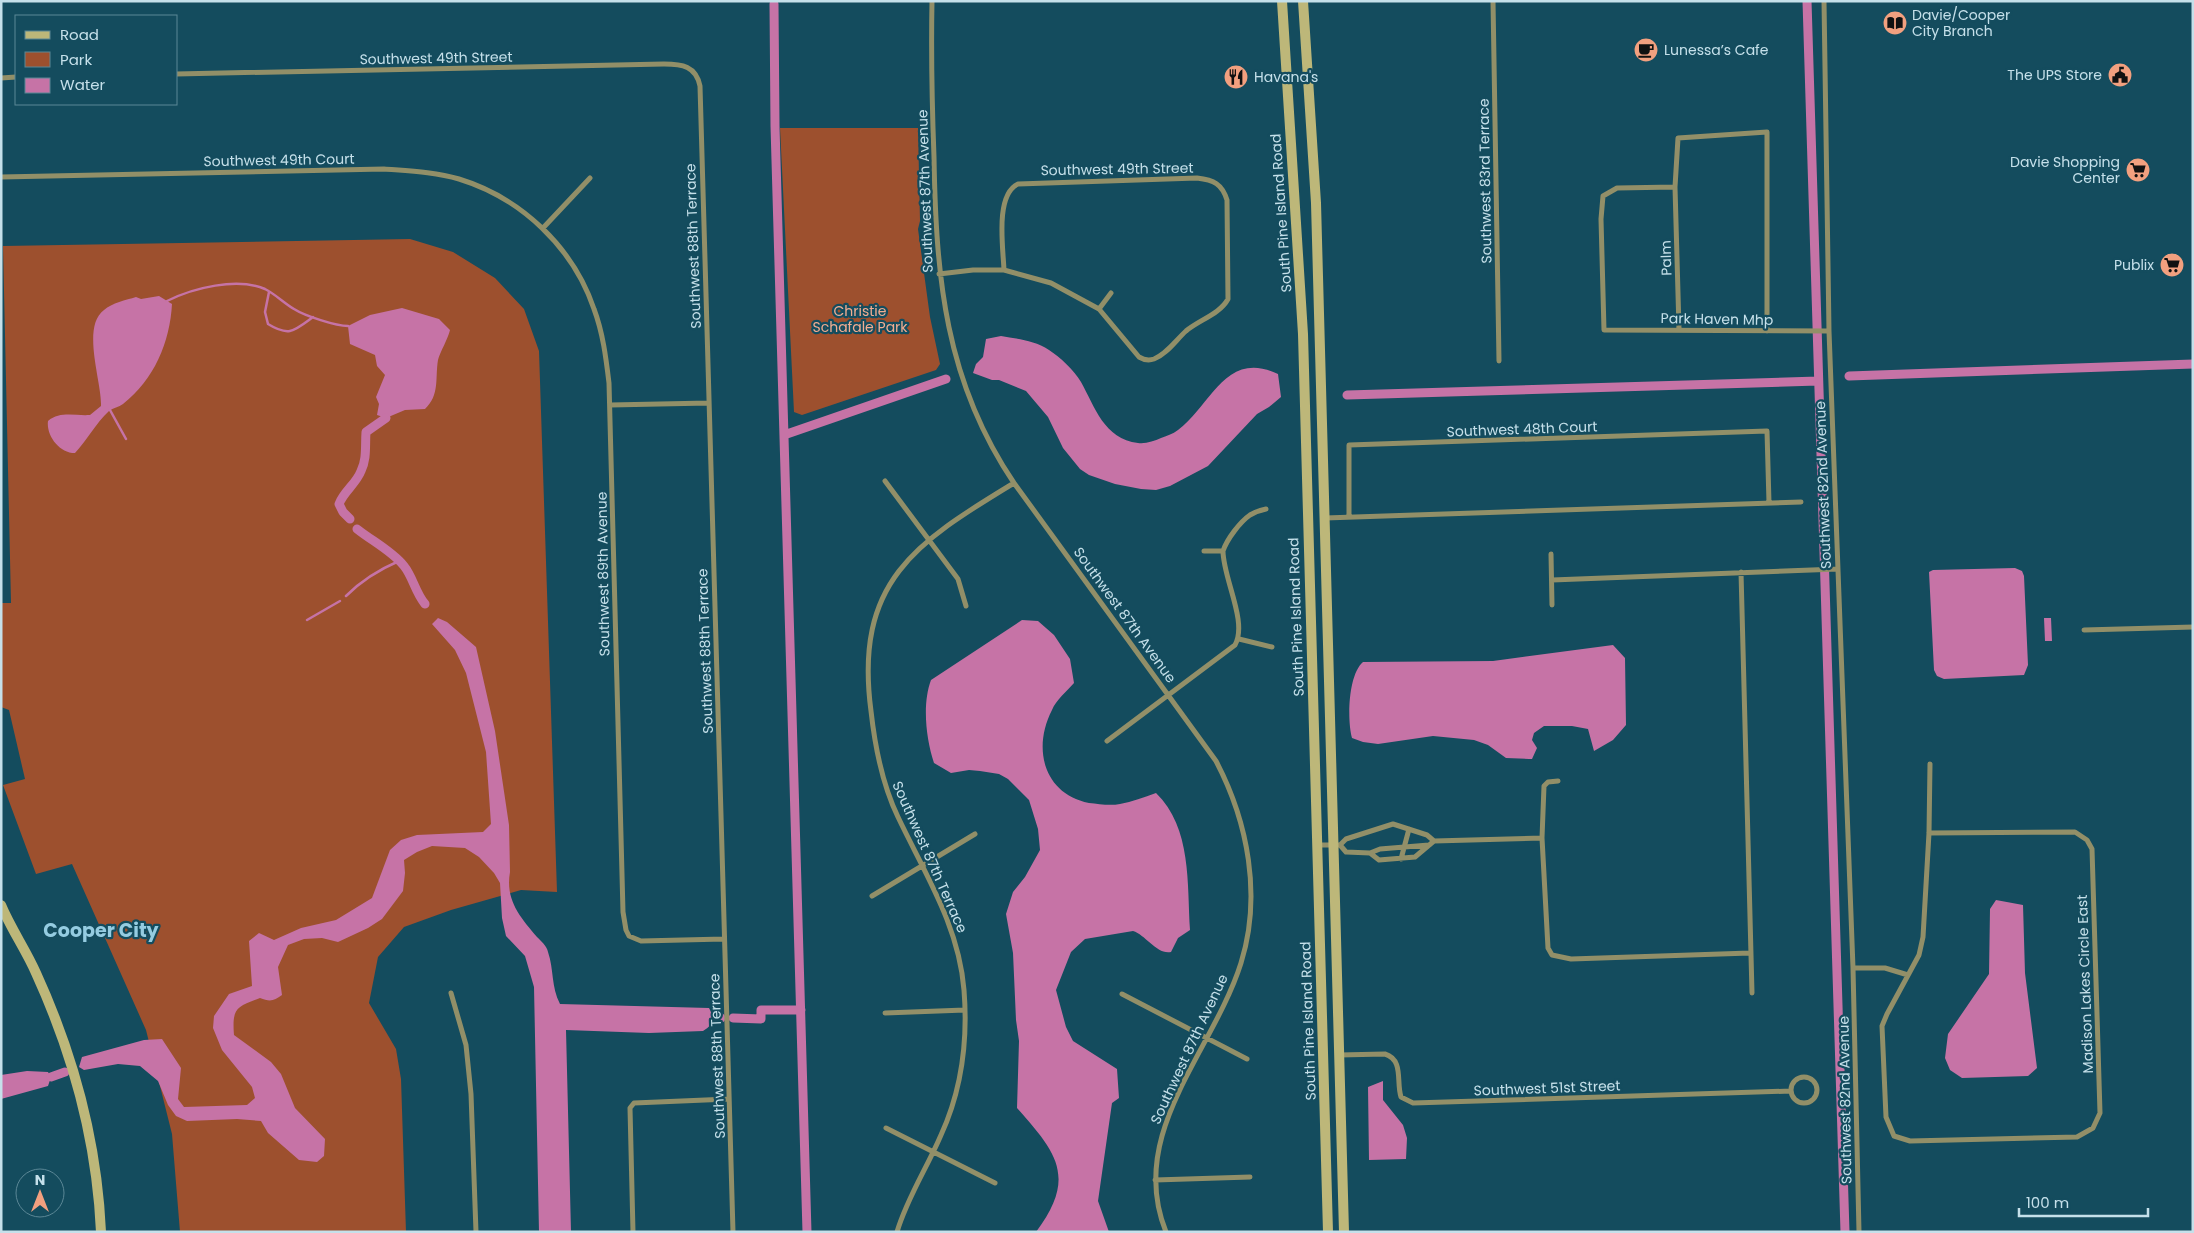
<svg xmlns="http://www.w3.org/2000/svg" width="2194" height="1233" viewBox="0 0 2194 1233" font-family="Poppins,sans-serif">
  <style>
    .green { fill: #9d502e }
    .water { fill: #c673a6 }
    .lines { fill: none; stroke-linecap: round; stroke-linejoin: round }
    .stream { stroke: #c673a6; stroke-width: 2.5 }
    .canal { stroke: #c673a6; stroke-width: 9 }
    .street { stroke: #928f68; stroke-width: 5 }
    .secondary { stroke: #bdb779; stroke-width: 10 }
    .labels { text-anchor: middle; stroke-width: 4.5; stroke-linejoin: round; paint-order: stroke }
    .poi-label { font-size: 14px; fill: #c5e0ea; stroke: #144c5e; text-anchor: start }
    .street-label { font-size: 14px; fill: #c5e0ea; stroke: #144c5e }
    .park-label { font-size: 14px; fill: #f2ad91; stroke: #144c5e }
    .district-label { font-size: 19px; font-weight: bold; fill: #95cce1; stroke: #144c5e }
  </style>
  <rect width="100%" height="100%" fill="#144c5e"/>
  <!-- green -->
  <path class="green" d="M 780,128 L 918,128 L 920,221 L 918,229 L 930,317 L 940,364 L 936,370 L 802,415 L 794,412 Z
    M 410,239 L 453,252 L 495,278 L 524,309 L 539,351 L 557,892 L 521,890 L 451,910 L 404,927 L 378,957 L 369,1003 L 396,1049 L 401,1079 L 406,1232 L 180,1232 L 172,1134 L 146,1030 L 72,864 L 36,874 L 3,785 L 25,779 L 9,710 L 1,707 L 1,603 L 11,603 L 3,246 Z"/>
  <!-- water -->
  <path class="water" d="M 159,296 L 172,304 C 170,342 154,380 123,404 C 119,407 113,408 109,411 C 96,423 87,440 75,453 C 59,453 46,435 48,421 C 60,411 74,416 90,415 L 101,406 C 102,382 81,327 104,310 C 112,303 126,300 136,297 L 141,299 Z
    M 402,308 L 439,319 L 450,330 C 448,339 440,352 438,360 C 435,378 440,395 425,409 L 405,410 L 386,418 L 377,415 L 379,404 L 376,397 L 385,375 L 377,366 L 375,355 L 350,344 L 348,326 L 370,315 Z
    M 1001,336 C 1018,339 1034,340 1049,350 C 1060,357 1074,370 1081,382 C 1095,407 1104,439 1138,443 C 1146,444 1154,441 1161,438 C 1166,436 1173,434 1178,430 C 1211,406 1225,349 1278,374 L 1281,397 L 1269,407 L 1257,414 L 1208,466 L 1170,486 L 1156,490 L 1141,489 L 1115,484 L 1089,475 L 1080,469 L 1063,448 L 1048,417 L 1026,391 L 999,380 L 992,380 L 973,373 L 976,364 L 983,357 L 986,339 Z
    M 2015,568 L 2022,571 L 2024,576 L 2028,665 L 2024,675 L 1944,679 L 1937,676 L 1934,670 L 1929,572 L 1933,570 Z
    M 438,618 L 447,622 L 476,647 L 495,731 L 509,825 L 510,872 C 505,900 520,917 537,937 C 541,941 547,946 548,952 C 554,969 551,987 560,1004 L 709,1008 C 715,1019 713,1025 703,1031 L 649,1033 L 566,1030 L 571,1232 L 539,1232 L 534,987 L 525,956 L 506,936 L 502,918 L 500,883 L 494,873 L 479,857 L 465,848 L 432,846 L 417,852 L 404,860 L 405,873 L 403,891 L 382,919 L 368,928 L 338,942 L 322,938 L 304,939 L 288,945 L 278,967 L 282,995 C 274,1001 270,1002 260,998 C 236,1007 232,1008 234,1035 L 271,1062 L 281,1074 L 295,1108 L 325,1139 L 324,1156 L 317,1162 L 299,1160 L 268,1133 L 261,1121 L 237,1119 L 187,1121 L 176,1116 L 168,1105 L 158,1081 L 140,1066 L 118,1064 L 84,1070 L 79,1067 L 82,1057 L 144,1040 L 162,1039 L 181,1068 L 178,1099 L 184,1107 L 247,1105 L 255,1098 L 252,1087 L 222,1050 L 213,1028 L 214,1016 L 229,994 L 252,986 L 249,941 L 259,933 L 274,940 L 301,928 L 336,920 L 372,898 L 390,850 L 401,840 L 417,835 L 483,832 L 491,824 L 486,752 L 466,673 L 455,650 L 432,624 Z
    M 2044,618 L 2051,618 L 2052,641 L 2045,641 Z
    M 1022,620 L 1038,621 L 1054,635 L 1070,659 L 1074,683 C 1067,691 1056,700 1052,710 C 1032,749 1044,794 1089,803 C 1099,804 1110,806 1120,804 C 1132,802 1144,797 1156,793 C 1192,828 1187,884 1190,930 L 1178,938 L 1171,952 C 1157,955 1146,935 1133,931 L 1085,939 L 1071,952 L 1056,990 L 1066,1027 L 1073,1041 L 1117,1069 L 1119,1098 L 1112,1103 L 1098,1201 L 1109,1232 L 1036,1232 C 1077,1177 1057,1153 1017,1108 L 1019,1041 L 1016,1020 L 1013,953 L 1006,914 L 1013,892 L 1025,877 L 1040,850 L 1038,829 L 1029,800 L 1008,779 L 999,774 L 980,771 L 969,770 L 951,773 L 934,763 C 926,739 922,704 931,680 Z
    M 1613,645 L 1625,658 L 1626,725 L 1613,740 L 1594,751 L 1588,729 L 1572,726 L 1544,726 L 1534,733 L 1532,740 L 1537,748 L 1532,759 L 1529,759 L 1506,758 L 1488,745 L 1474,740 L 1433,736 L 1378,744 L 1363,742 L 1352,738 C 1347,720 1348,675 1363,662 L 1493,661 Z
    M 1996,900 L 2023,905 L 2025,973 L 2037,1068 L 2028,1076 L 1962,1078 L 1950,1070 L 1945,1058 L 1948,1034 L 1989,974 L 1990,909 Z
    M 27,1071 L 48,1072 L 51,1077 L 48,1086 L 1,1099 L 1,1075 Z
    M 1383,1081 L 1383,1100 L 1403,1125 L 1407,1138 L 1406,1159 L 1369,1160 L 1368,1087 Z"/>
  <g class="lines">
    <!-- stream -->
    <path class="stream" d="M 269,292 L 265,312 L 268,324 C 289,337 294,331 313,317
      M 167,301 C 193,288 237,277 265,289 C 275,294 284,303 294,309 C 305,316 336,326 348,326
      M 110,410 L 126,439
      M 346,596 C 362,580 378,570 399,561
      M 307,620 L 340,601"/>
    <!-- canal -->
    <path class="canal" d="M 1807,1 L 1845,1232
      M 774,4 L 775,126 L 807,1232
      M 1849,376 L 2193,364
      M 1347,395 L 1818,381
      M 784,435 L 946,379
      M 350,519 L 343,512 L 339,504 C 344,491 356,484 361,471 C 367,459 365,446 366,432 L 386,418
      M 357,529 C 372,541 392,551 404,566 C 413,577 415,592 425,604
      M 713,1018 L 721,1018
      M 733,1018 L 761,1019 L 761,1010 L 801,1010
      M 51,1077 L 65,1072"/>
    <!-- street -->
    <path class="street" d="M 932,1 C 931,53 932,105 934,157 C 936,277 945,381 1014,483 L 1216,761 C 1248,822 1262,896 1241,963 C 1213,1052 1126,1133 1166,1232
      M 1493,1 L 1499,361
      M 1824,1 L 1829,331 L 1853,968 L 1859,1232
      M 176,74 L 664,64 C 682,64 696,66 700,86 L 733,1232
      M 1,78 L 16,77
      M 1,177 L 384,169 C 409,171 435,172 459,179 C 521,198 573,247 594,309 C 603,333 606,358 609,383 L 623,912 L 626,930 L 629,936 L 641,941 L 724,939
      M 1675,187 L 1617,188 L 1603,196 L 1601,219 L 1604,330 L 1829,331
      M 543,228 L 590,178
      M 939,274 L 973,270 L 1004,270 L 1051,283 L 1099,309 L 1139,357 C 1144,360 1148,361 1154,359 C 1167,354 1176,340 1186,331 C 1199,320 1220,314 1228,299 L 1227,200 C 1222,184 1214,180 1197,178 L 1018,184 C 995,195 1003,247 1004,270
      M 1099,309 L 1111,293
      M 1679,329 L 1675,187 L 1678,138 L 1767,132 L 1767,331
      M 610,405 L 709,403
      M 885,481 L 958,579 L 966,606
      M 1349,516 L 1349,445 L 1767,431 L 1769,503
      M 1325,518 L 1801,502
      M 1204,551 L 1223,551
      M 1551,554 L 1552,605
      M 1741,572 L 1752,993
      M 1552,580 L 1838,569
      M 2084,630 L 2193,627
      M 1239,639 L 1272,647
      M 1107,741 L 1235,645 C 1248,622 1223,578 1223,551 C 1227,539 1240,522 1250,515 C 1255,512 1261,510 1266,509
      M 1558,781 L 1548,782 L 1544,786 L 1542,838 L 1548,948 L 1552,955 L 1571,959 L 1750,953
      M 1929,833 L 2075,832 L 2087,840 L 2092,849 L 2100,1113 L 2093,1128 L 2077,1137 L 1910,1141 L 1894,1136 L 1886,1117 L 1882,1026 L 1887,1014 L 1919,955 L 1923,937 L 1929,833 L 1930,764
      M 1317,845 L 1340,845 L 1346,839 L 1393,824 L 1427,835 L 1434,841 L 1542,838
      M 1340,845 L 1346,852 L 1370,853 L 1379,860 L 1415,857 L 1434,841
      M 1370,853 L 1380,849 L 1429,845
      M 1401,859 L 1409,829
      M 872,896 L 975,834
      M 1853,968 L 1885,968 L 1908,975
      M 451,993 L 466,1045 L 471,1094 L 476,1232
      M 1122,994 L 1247,1059
      M 885,1013 L 965,1010
      M 1339,1055 L 1385,1054 C 1404,1060 1396,1082 1401,1097 L 1413,1103 L 1791,1091
      M1791 1090a13 13 0 1 1 26 0a13 13 0 1 1-26 0Z
      M 886,1128 L 995,1183
      M 1155,1180 L 1250,1177
      M 633,1232 L 630,1108 L 634,1103 L 729,1099
      M 897,1232 C 907,1198 927,1168 941,1135 C 962,1089 968,1040 964,990 C 959,926 925,874 898,817 C 882,784 875,747 871,711 C 854,582 915,543 1014,483"/>
    <!-- secondary -->
    <path class="secondary" d="M 1282,1 L 1303,334 L 1328,1232
      M 1303,1 L 1316,203 L 1344,1232
      M 1,905 C 11,929 26,950 36,973 C 73,1054 97,1143 101,1232"/>
  </g>
  <!-- icons -->
  <defs>
    <symbol id="library-disc" viewBox="-11 -11 22 22"><circle r="9.5" fill="#f2a07f" stroke="#144c5e"/><path d="M-6-4Q-3-5.5-.7-3.5V5Q-3 3-6 4ZM6-4Q3-5.5 .7-3.5V5Q3 3 6 4Z" fill="#111"/></symbol>
    <symbol id="cafe-disc" viewBox="-11 -11 22 22"><circle r="9.5" fill="#f2a07f" stroke="#144c5e"/><path d="M-5.5-4.5H6V0H3Q3 3.5 0 3.5H-2.5Q-5.5 3.5-5.5 0ZM3-3.2v2h1.7v-2ZM-6 4.5H4V6H-6Z" fill="#111"/></symbol>
    <symbol id="civic-disc" viewBox="-11 -11 22 22"><circle r="9.5" fill="#f2a07f" stroke="#144c5e"/><path d="M-.6-6.5H3V-4.5H.6V-3L4-1V1h2V6H-6V1h2V-1L-.6-3ZM-1.2 2.5V6h2.4V2.5Z" fill="#111"/></symbol>
    <symbol id="restaurant-disc" viewBox="-11 -11 22 22"><circle r="9.5" fill="#f2a07f" stroke="#144c5e"/><path d="M-5-6h1v4h1v-4h1v4h1v-4h1v5L-1.5 .5V6h-2V.5L-5-1ZM5-6V6H3V1.5H1.5Q1.5-4 5-6Z" fill="#111"/></symbol>
    <symbol id="supermarket-disc" viewBox="-11 -11 22 22"><circle r="9.5" fill="#f2a07f" stroke="#144c5e"/><path d="M-6-5.5h2.5l.6 2H6L4.5 2H-2.5L-4.4-4H-6ZM-1.5 3.2a1.3 1.3 0 1 0 .1 0ZM3 3.2a1.3 1.3 0 1 0 .1 0Z" fill="#111"/></symbol>
  </defs>
  <g fill-rule="evenodd">
    <use href="#library-disc" x="1881" y="9" width="28" height="28"/>
    <use href="#cafe-disc" x="1632" y="36" width="28" height="28"/>
    <use href="#civic-disc" x="2106" y="61" width="28" height="28"/>
    <use href="#restaurant-disc" x="1222" y="63" width="28" height="28"/>
    <use href="#supermarket-disc" x="2124" y="156" width="28" height="28"/>
    <use href="#supermarket-disc" x="2158" y="251" width="28" height="28"/>
  </g>
  <g class="labels">
    <!-- poi labels -->
    <g class="poi-label">
      <text x="1912" y="20">Davie/Cooper<tspan x="1912" dy="16">City Branch</tspan></text>
      <text x="1664" y="55">Lunessa’s Cafe</text>
      <text x="2102" y="80" text-anchor="end">The UPS Store</text>
      <text x="1254" y="82">Havana's</text>
      <text x="2120" y="167" text-anchor="end">Davie Shopping<tspan x="2120" dy="16">Center</tspan></text>
      <text x="2154" y="270" text-anchor="end">Publix</text>
    </g>
    <!-- street labels -->
    <g class="street-label">
      <text transform="translate(436 58) rotate(-1)" y="5">Southwest 49th Street</text>
      <text transform="translate(279 160) rotate(-1)" y="5">Southwest 49th Court</text>
      <text transform="translate(1117 169) rotate(-1)" y="5">Southwest 49th Street</text>
      <text transform="translate(1485 181) rotate(-91)" y="5">Southwest 83rd Terrace</text>
      <text transform="translate(925 191) rotate(-92)" y="5">Southwest 87th Avenue</text>
      <text transform="translate(1281 213) rotate(-94)" y="5">South Pine Island Road</text>
      <text transform="translate(693 246) rotate(-92)" y="5">Southwest 88th Terrace</text>
      <text transform="translate(1666 258) rotate(-92)" y="5">Palm</text>
      <text transform="translate(1717 319) rotate(1)" y="5">Park Haven Mhp</text>
      <text transform="translate(1522 429) rotate(-2)" y="5">Southwest 48th Court</text>
      <text transform="translate(1823 485) rotate(-92)" y="5">Southwest 82nd Avenue</text>
      <text transform="translate(603 574) rotate(-91)" y="5">Southwest 89th Avenue</text>
      <text transform="translate(1125 615) rotate(54)" y="5">Southwest 87th Avenue</text>
      <text transform="translate(1296 617) rotate(-92)" y="5">South Pine Island Road</text>
      <text transform="translate(705 651) rotate(-92)" y="5">Southwest 88th Terrace</text>
      <text transform="translate(930 857) rotate(66)" y="5">Southwest 87th Terrace</text>
      <text transform="translate(2085 984) rotate(-92)" y="5">Madison Lakes Circle East</text>
      <text transform="translate(1308 1021) rotate(-92)" y="5">South Pine Island Road</text>
      <text transform="translate(1189 1049) rotate(-65)" y="5">Southwest 87th Avenue</text>
      <text transform="translate(717 1056) rotate(-92)" y="5">Southwest 88th Terrace</text>
      <text transform="translate(1547 1088) rotate(-2)" y="5">Southwest 51st Street</text>
      <text transform="translate(1845 1100) rotate(-91)" y="5">Southwest 82nd Avenue</text>
    </g>
    <!-- park labels -->
    <g class="park-label">
      <text x="860" y="316">Christie<tspan x="860" dy="16">Schafale Park</tspan></text>
    </g>
    <!-- district labels -->
    <g class="district-label">
      <text x="101" y="937">Cooper City</text>
    </g>
  </g>
  <!-- border -->
  <rect width="2194" height="1233" fill="none" stroke="#c5e0ea" stroke-width="5"/>
  <!-- legend -->
  <rect x="15" y="15" width="162" height="90" fill="#144c5e" stroke="#5b8796"/>
  <rect x="25" y="31" width="25" height="8" fill="#bdb779" stroke="#5b8796"/>
  <text x="60" y="40" font-size="15" fill="#c5e0ea">Road</text>
  <rect x="25" y="52" width="25" height="15" fill="#9d502e" stroke="#5b8796"/>
  <text x="60" y="65" font-size="15" fill="#c5e0ea">Park</text>
  <rect x="25" y="78" width="25" height="15" fill="#c673a6" stroke="#5b8796"/>
  <text x="60" y="90" font-size="15" fill="#c5e0ea">Water</text>
  <!-- north arrow -->
  <g transform="translate(40 1193)"><circle r="24" fill="#144c5e" stroke="#5b8796"/>
  <path d="M0-4L9 19L0 12L-9 19Z" fill="#f2a07f"/>
  <text y="-8" font-size="14" font-weight="bold" text-anchor="middle" fill="#c5e0ea">N</text>
  </g>
  <!-- scale -->
  <path d="M2019 1208v8h129v-8" fill="none" stroke="#c5e0ea" stroke-width="2.5"/>
  <text x="2026" y="1208" font-size="15" fill="#c5e0ea" stroke="#144c5e" stroke-width="4" paint-order="stroke">100 m</text>
</svg>
